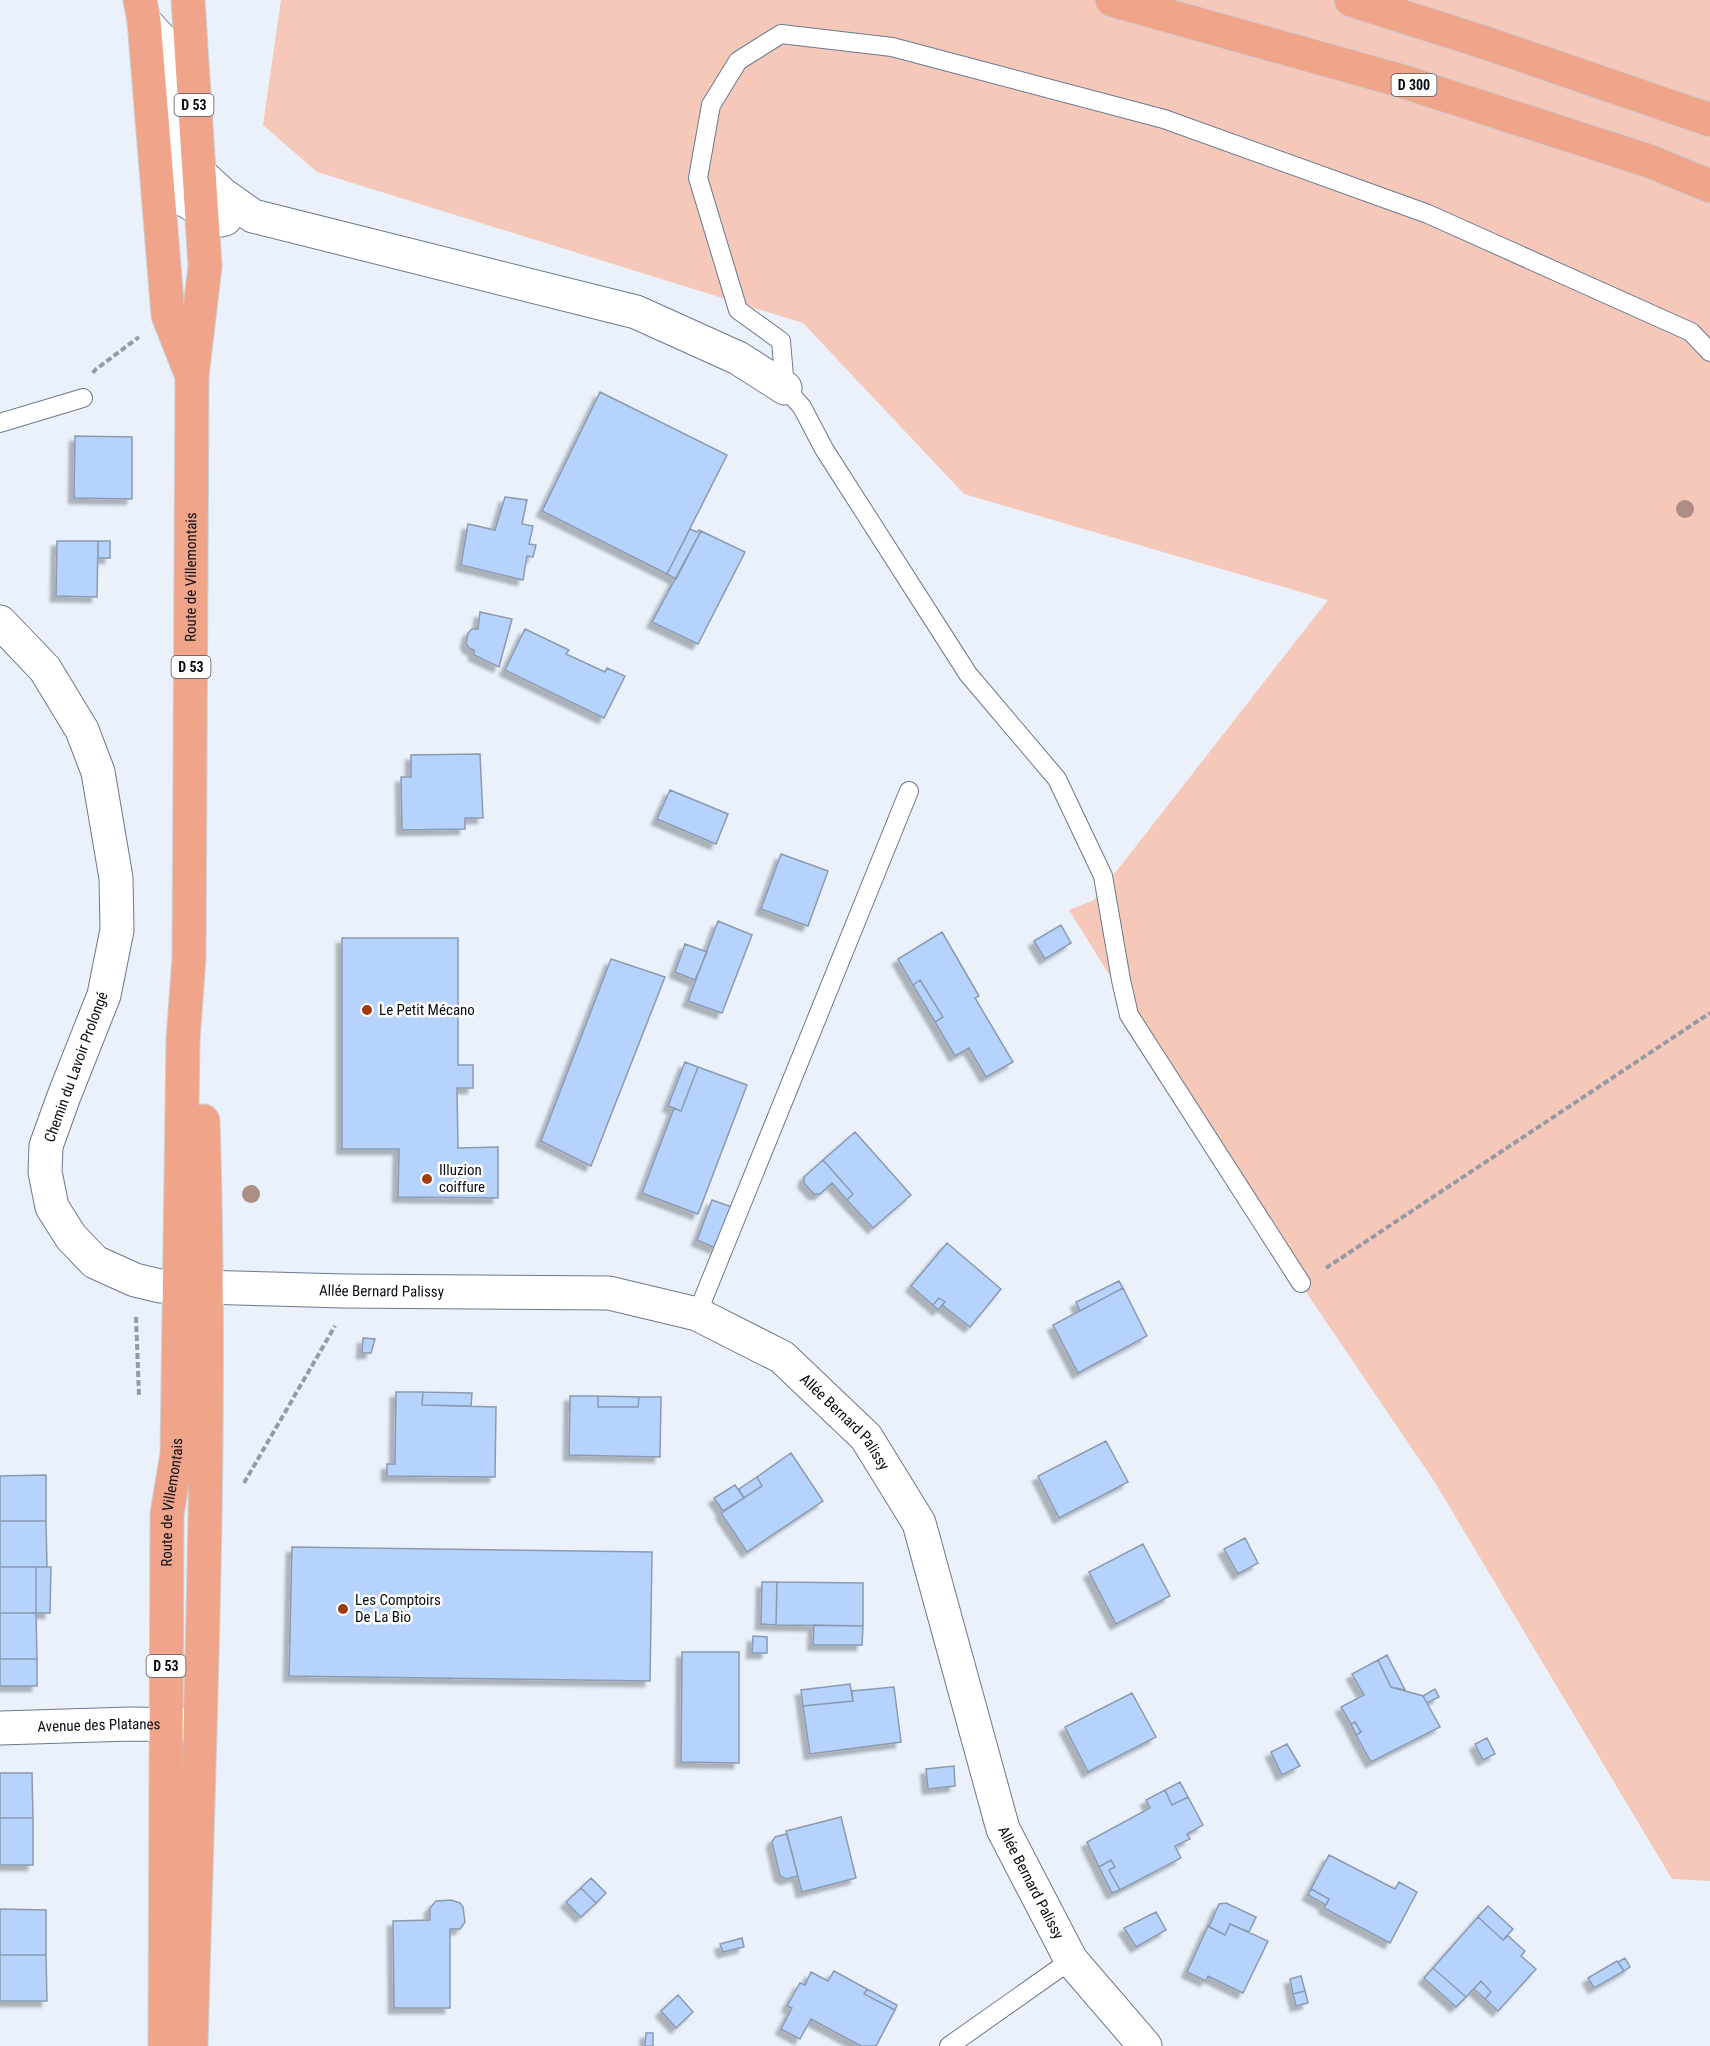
<svg xmlns="http://www.w3.org/2000/svg" width="1710" height="2046" viewBox="0 0 1710 2046" font-family="'Roboto Condensed',sans-serif">
  <style>
    .green { fill: #f5c8b9 }
    .building { fill: #b5d3fd; stroke: #8b9ab0; stroke-width: 1.5; filter: url(#shadow) }
    .lines { fill: none; stroke-linecap: round; stroke-linejoin: round }
    .lane-casing { stroke: #6b798e; stroke-width: 20 }
    .street-casing { stroke: #6b798e; stroke-width: 35 }
    .primary-casing { stroke: #cdced0; stroke-width: 35 }
    .path { stroke: #959ba4; stroke-width: 4; stroke-dasharray: 6 3; stroke-linecap: butt }
    .lane { stroke: #fff; stroke-width: 18 }
    .street { stroke: #fff; stroke-width: 33 }
    .primary { stroke: #f0a58a; stroke-width: 33 }
    .tree { fill: #ae8d85 }
    .poi-dot { fill: #a03a10; stroke: #fefefe; stroke-width: 2 }
    .labels { text-anchor: middle; stroke-width: 5; stroke-linejoin: round; paint-order: stroke }
    .shield { fill: #fefefe; stroke: #51555a; stroke-width: 1.5 }
    .shield-label { font-size: 14px; font-weight: bold; fill: #070c13 }
    .street-label { font-size: 15px; fill: #070c13; stroke: #fefefe }
    .poi-label { font-size: 15px; fill: #070c13; stroke: #fefefe; text-anchor: start }
  </style>
  <defs>
    <filter id="shadow"><feDropShadow dx="-5.5" dy="5.5" stdDeviation="1.5" flood-color="#0004"/></filter>
  </defs>
  <rect width="100%" height="100%" fill="#eaf1fb"/>
  <!-- green -->
  <path class="green" d="M 281,0 L 1710,0 L 1710,1881 L 1672,1879 L 1434,1481 L 1312,1301 L 1069,910 L 1094,900 L 1328,600 L 964,494 L 803,323 L 317,172 L 263,125 Z"/>
  <!-- building -->
  <path class="building" d="M 600,392 L 727,455 L 667,574 L 542,511 Z
    M 75,436 L 132,437 L 132,499 L 74,498 Z
    M 505,497 L 527,500 L 522,524 L 533,526 L 529,544 L 536,545 L 533,557 L 527,556 L 523,580 L 461,565 L 468,524 L 495,530 Z
    M 690,529 L 697,532 L 699,530 L 701,531 L 676,579 L 667,574 Z
    M 701,531 L 745,552 L 698,644 L 652,622 Z
    M 57,541 L 98,541 L 97,597 L 56,596 Z
    M 98,541 L 110,541 L 110,558 L 98,558 Z
    M 480,612 L 512,619 L 499,667 L 474,655 L 474,650 L 469,648 L 466,643 L 468,633 L 472,629 L 478,629 Z
    M 525,629 L 569,650 L 566,654 L 605,672 L 607,668 L 625,676 L 604,718 L 505,670 Z
    M 480,754 L 483,818 L 465,818 L 465,829 L 402,830 L 401,777 L 411,777 L 411,755 Z
    M 670,790 L 728,814 L 716,844 L 657,819 Z
    M 781,854 L 828,871 L 808,926 L 761,909 Z
    M 718,921 L 752,935 L 722,1013 L 688,1001 Z
    M 1061,925 L 1071,943 L 1045,959 L 1034,941 Z
    M 942,932 L 979,996 L 975,998 L 1013,1062 L 986,1077 L 969,1048 L 955,1056 L 935,1022 L 943,1017 L 920,980 L 913,985 L 898,959 Z
    M 342,938 L 458,938 L 458,1065 L 473,1065 L 473,1088 L 457,1088 L 458,1148 L 498,1147 L 498,1198 L 398,1197 L 399,1149 L 342,1149 Z
    M 685,944 L 707,952 L 695,980 L 675,972 Z
    M 611,959 L 665,977 L 591,1166 L 541,1141 Z
    M 920,980 L 943,1017 L 935,1022 L 913,985 Z
    M 685,1062 L 698,1067 L 681,1111 L 668,1106 Z
    M 698,1067 L 747,1085 L 698,1214 L 642,1193 L 674,1108 L 681,1111 Z
    M 855,1132 L 911,1195 L 873,1228 L 847,1200 L 853,1194 L 823,1160 Z
    M 823,1160 L 853,1194 L 847,1200 L 832,1183 L 820,1194 L 814,1194 L 804,1183 L 804,1177 Z
    M 712,1200 L 732,1207 L 716,1248 L 697,1240 Z
    M 947,1243 L 1001,1289 L 970,1327 L 942,1305 L 945,1302 L 939,1298 L 933,1305 L 911,1286 Z
    M 1119,1281 L 1123,1288 L 1080,1311 L 1076,1302 Z
    M 1123,1288 L 1147,1336 L 1078,1373 L 1053,1325 Z
    M 939,1298 L 945,1302 L 938,1310 L 933,1305 Z
    M 363,1338 L 375,1339 L 371,1353 L 362,1353 Z
    M 396,1392 L 423,1392 L 422,1405 L 496,1407 L 495,1477 L 387,1476 L 387,1464 L 395,1464 Z
    M 423,1392 L 472,1393 L 471,1406 L 422,1405 Z
    M 570,1396 L 598,1396 L 598,1407 L 638,1407 L 639,1397 L 661,1397 L 660,1457 L 569,1455 Z
    M 598,1396 L 639,1397 L 638,1407 L 598,1407 Z
    M 1106,1441 L 1128,1482 L 1059,1518 L 1038,1476 Z
    M 791,1453 L 823,1501 L 747,1552 L 721,1513 L 762,1486 L 757,1477 Z
    M 46,1475 L 46,1521 L 0,1521 L 0,1476 Z
    M 757,1477 L 762,1486 L 744,1498 L 739,1489 Z
    M 735,1485 L 744,1498 L 723,1511 L 714,1498 Z
    M 0,1521 L 46,1521 L 47,1567 L 0,1567 Z
    M 1245,1538 L 1258,1563 L 1238,1574 L 1224,1549 Z
    M 1143,1544 L 1170,1596 L 1116,1624 L 1089,1572 Z
    M 292,1547 L 652,1552 L 650,1681 L 289,1676 Z
    M 0,1567 L 36,1567 L 36,1613 L 0,1613 Z
    M 36,1567 L 51,1567 L 50,1613 L 36,1613 Z
    M 762,1582 L 777,1582 L 776,1625 L 761,1624 Z
    M 777,1582 L 863,1583 L 863,1626 L 776,1625 Z
    M 0,1613 L 36,1613 L 37,1659 L 0,1659 Z
    M 814,1625 L 863,1626 L 862,1645 L 813,1645 Z
    M 753,1636 L 767,1637 L 767,1653 L 752,1653 Z
    M 682,1652 L 739,1652 L 739,1763 L 681,1762 Z
    M 1387,1655 L 1405,1690 L 1391,1687 L 1378,1660 Z
    M 0,1659 L 37,1659 L 37,1686 L 0,1686 Z
    M 1378,1660 L 1391,1687 L 1423,1696 L 1440,1727 L 1371,1762 L 1356,1735 L 1361,1732 L 1355,1722 L 1351,1724 L 1341,1707 L 1364,1695 L 1352,1674 Z
    M 850,1684 L 853,1701 L 803,1706 L 801,1690 Z
    M 894,1687 L 901,1742 L 810,1754 L 803,1706 L 853,1701 L 852,1691 Z
    M 1435,1689 L 1439,1697 L 1427,1703 L 1423,1696 Z
    M 1132,1693 L 1156,1737 L 1088,1772 L 1065,1727 Z
    M 1355,1722 L 1361,1732 L 1356,1735 L 1351,1724 Z
    M 1487,1738 L 1495,1754 L 1483,1760 L 1475,1744 Z
    M 1287,1744 L 1300,1766 L 1282,1775 L 1271,1752 Z
    M 954,1766 L 955,1786 L 928,1789 L 926,1769 Z
    M 0,1773 L 32,1773 L 33,1818 L 0,1818 Z
    M 1180,1782 L 1188,1797 L 1172,1805 L 1165,1790 Z
    M 1165,1790 L 1172,1805 L 1188,1797 L 1203,1825 L 1187,1834 L 1190,1839 L 1175,1846 L 1181,1858 L 1120,1890 L 1109,1870 L 1115,1867 L 1111,1860 L 1099,1867 L 1087,1842 L 1150,1808 L 1146,1800 Z
    M 841,1817 L 856,1878 L 802,1892 L 786,1831 Z
    M 0,1818 L 33,1818 L 33,1865 L 0,1865 Z
    M 787,1834 L 798,1876 L 786,1879 L 780,1876 L 772,1842 L 775,1837 Z
    M 1329,1855 L 1395,1889 L 1399,1882 L 1417,1892 L 1390,1943 L 1324,1908 L 1329,1899 L 1311,1889 Z
    M 1111,1860 L 1115,1867 L 1109,1870 L 1120,1890 L 1112,1893 L 1099,1867 Z
    M 591,1878 L 606,1893 L 596,1903 L 581,1888 Z
    M 581,1888 L 596,1903 L 581,1917 L 566,1902 Z
    M 1311,1889 L 1329,1899 L 1326,1905 L 1308,1895 Z
    M 451,1900 L 460,1903 L 463,1907 L 465,1922 L 460,1929 L 450,1929 L 450,2008 L 394,2008 L 393,1921 L 430,1920 L 430,1908 L 436,1901 Z
    M 1226,1903 L 1256,1917 L 1249,1932 L 1230,1924 L 1225,1935 L 1209,1927 L 1219,1904 Z
    M 1488,1906 L 1513,1929 L 1503,1940 L 1478,1917 Z
    M 0,1909 L 46,1910 L 46,1955 L 0,1955 Z
    M 1156,1912 L 1166,1930 L 1136,1947 L 1124,1928 Z
    M 1478,1917 L 1503,1940 L 1508,1936 L 1525,1951 L 1521,1956 L 1536,1969 L 1498,2011 L 1485,1999 L 1491,1992 L 1481,1981 L 1466,1997 L 1433,1968 Z
    M 1230,1924 L 1268,1941 L 1243,1993 L 1208,1976 L 1206,1981 L 1187,1972 L 1208,1926 L 1225,1935 Z
    M 742,1938 L 744,1947 L 723,1952 L 720,1944 Z
    M 0,1955 L 46,1955 L 47,2001 L 0,2001 Z
    M 1625,1958 L 1630,1967 L 1624,1971 L 1618,1962 Z
    M 1617,1961 L 1624,1971 L 1594,1988 L 1588,1978 Z
    M 1433,1968 L 1466,1997 L 1456,2007 L 1424,1978 Z
    M 834,1971 L 867,1989 L 864,1994 L 895,2010 L 876,2046 L 861,2046 L 811,2019 L 800,2039 L 781,2029 L 792,2008 L 787,2006 L 800,1983 L 805,1985 L 811,1972 L 828,1981 Z
    M 1301,1976 L 1305,1991 L 1293,1994 L 1290,1979 Z
    M 1481,1981 L 1491,1992 L 1485,1999 L 1474,1989 Z
    M 867,1989 L 897,2005 L 895,2010 L 864,1994 Z
    M 1305,1991 L 1308,2003 L 1296,2006 L 1293,1994 Z
    M 678,1995 L 693,2012 L 676,2028 L 661,2011 Z
    M 646,2033 L 653,2033 L 653,2046 L 645,2046 Z"/>
  <g class="lines">
    <defs>
      <path id="lane" d="M 0,423 L 83,398
        M 1301,1283 L 1129,1015 L 1121,980 L 1103,876 L 1057,779 L 968,674 L 824,449 L 802,407 L 785,388 L 781,341 L 738,310 L 698,178 L 711,105 L 738,61 L 781,34 L 892,47 L 1164,119 L 1428,214 L 1691,332 L 1710,352
        M 697,1314 L 909,791
        M 949,2046 L 1071,1960"/>
      <g id="street">
        <path d="M 144,21 L 167,46 L 179,197 L 221,220 L 225,219"/>
        <path d="M 199,173 L 222,194 L 253,216 L 636,312 L 738,358 L 785,388"/>
        <path id="s1" d="M 0,622 L 45,669 L 82,730 L 98,772 L 116,878 L 117,930 L 104,995 L 64,1096 L 46,1146 L 45,1172 L 52,1207 L 71,1237 L 95,1262 L 135,1280 L 160,1286 L 344,1291 L 609,1293 L 697,1314 L 782,1357 L 866,1437 L 919,1523 L 1003,1829 L 1071,1960 L 1145,2046"/>
        <path id="s2" d="M 0,1728 L 131,1724 L 194,1725"/>
      </g>
      <g id="primary">
        <path d="M 140,0 L 144,21 L 168,315 L 190,371"/>
        <path d="M 1112,0 L 1398,80 L 1649,161 L 1710,186"/>
        <path d="M 1351,0 L 1486,43 L 1710,120"/>
        <path id="s3" d="M 165,2046 L 167,1514 L 177,1454 L 183,1040 L 189,958 L 192,376 L 205,266 L 188,0"/>
        <path d="M 191,2046 C 199,1738 213,1429 203,1121"/>
      </g>
    </defs>
    <!-- lane casing -->
    <use href="#lane" class="lane-casing"/>
    <!-- street casing -->
    <use href="#street" class="street-casing"/>
    <!-- primary casing -->
    <use href="#primary" class="primary-casing"/>
    <!-- path -->
    <path class="path" d="M 93,373 L 95,370 L 139,337
      M 1326,1268 L 1710,1013
      M 136,1317 L 139,1396
      M 244,1483 L 335,1326"/>
    <!-- lane -->
    <use href="#lane" class="lane"/>
    <!-- street -->
    <use href="#street" class="street"/>
    <!-- primary -->
    <use href="#primary" class="primary"/>
  </g>
  <!-- trees -->
  <g class="tree">
    <circle cx="1685" cy="509" r="9"/>
    <circle cx="251" cy="1194" r="9"/>
  </g>
  <!-- markers -->
  <g class="poi-dot">
    <circle cx="367" cy="1010" r="6"/>
    <circle cx="427" cy="1179" r="6"/>
    <circle cx="343" cy="1609" r="6"/>
  </g>
  <g class="labels">
    <!-- shield labels -->
    <g class="shield">
      <rect x="1391.5" y="74" width="45" height="22" rx="4.5"/>
      <rect x="174.5" y="94" width="39" height="22" rx="4.5"/>
      <rect x="171.5" y="656" width="39" height="22" rx="4.5"/>
      <rect x="146.5" y="1655" width="39" height="22" rx="4.5"/>
    </g>
    <g class="shield-label">
      <text x="1414" y="90">D 300</text>
      <text x="194" y="110">D 53</text>
      <text x="191" y="672">D 53</text>
      <text x="166" y="1671">D 53</text>
    </g>
    <!-- street labels -->
    <g class="street-label">
      <text dy="5" stroke="none"><textPath href="#s3" startOffset="1470">Route de Villemontais</textPath></text>
      <text transform="translate(76 1067) rotate(-70)" y="5">Chemin du Lavoir Prolongé</text>
      <text dy="5" stroke="none"><textPath href="#s1" startOffset="992">Allée Bernard Palissy</textPath></text>
      <text dy="5" stroke="none"><textPath href="#s1" startOffset="1496">Allée Bernard Palissy</textPath></text>
      <text dy="5" stroke="none"><textPath href="#s3" startOffset="544">Route de Villemontais</textPath></text>
      <text dy="5" stroke="none"><textPath href="#s2" startOffset="99">Avenue des Platanes</textPath></text>
      <text dy="5" stroke="none"><textPath href="#s1" startOffset="2000">Allée Bernard Palissy</textPath></text>
    </g>
    <!-- poi labels -->
    <g class="poi-label">
      <text x="379" y="1015">Le Petit Mécano</text>
      <text x="439" y="1175">Illuzion<tspan x="439" dy="17">coiffure</tspan></text>
      <text x="355" y="1605">Les Comptoirs<tspan x="355" dy="17">De La Bio</tspan></text>
    </g>
  </g>
</svg>
